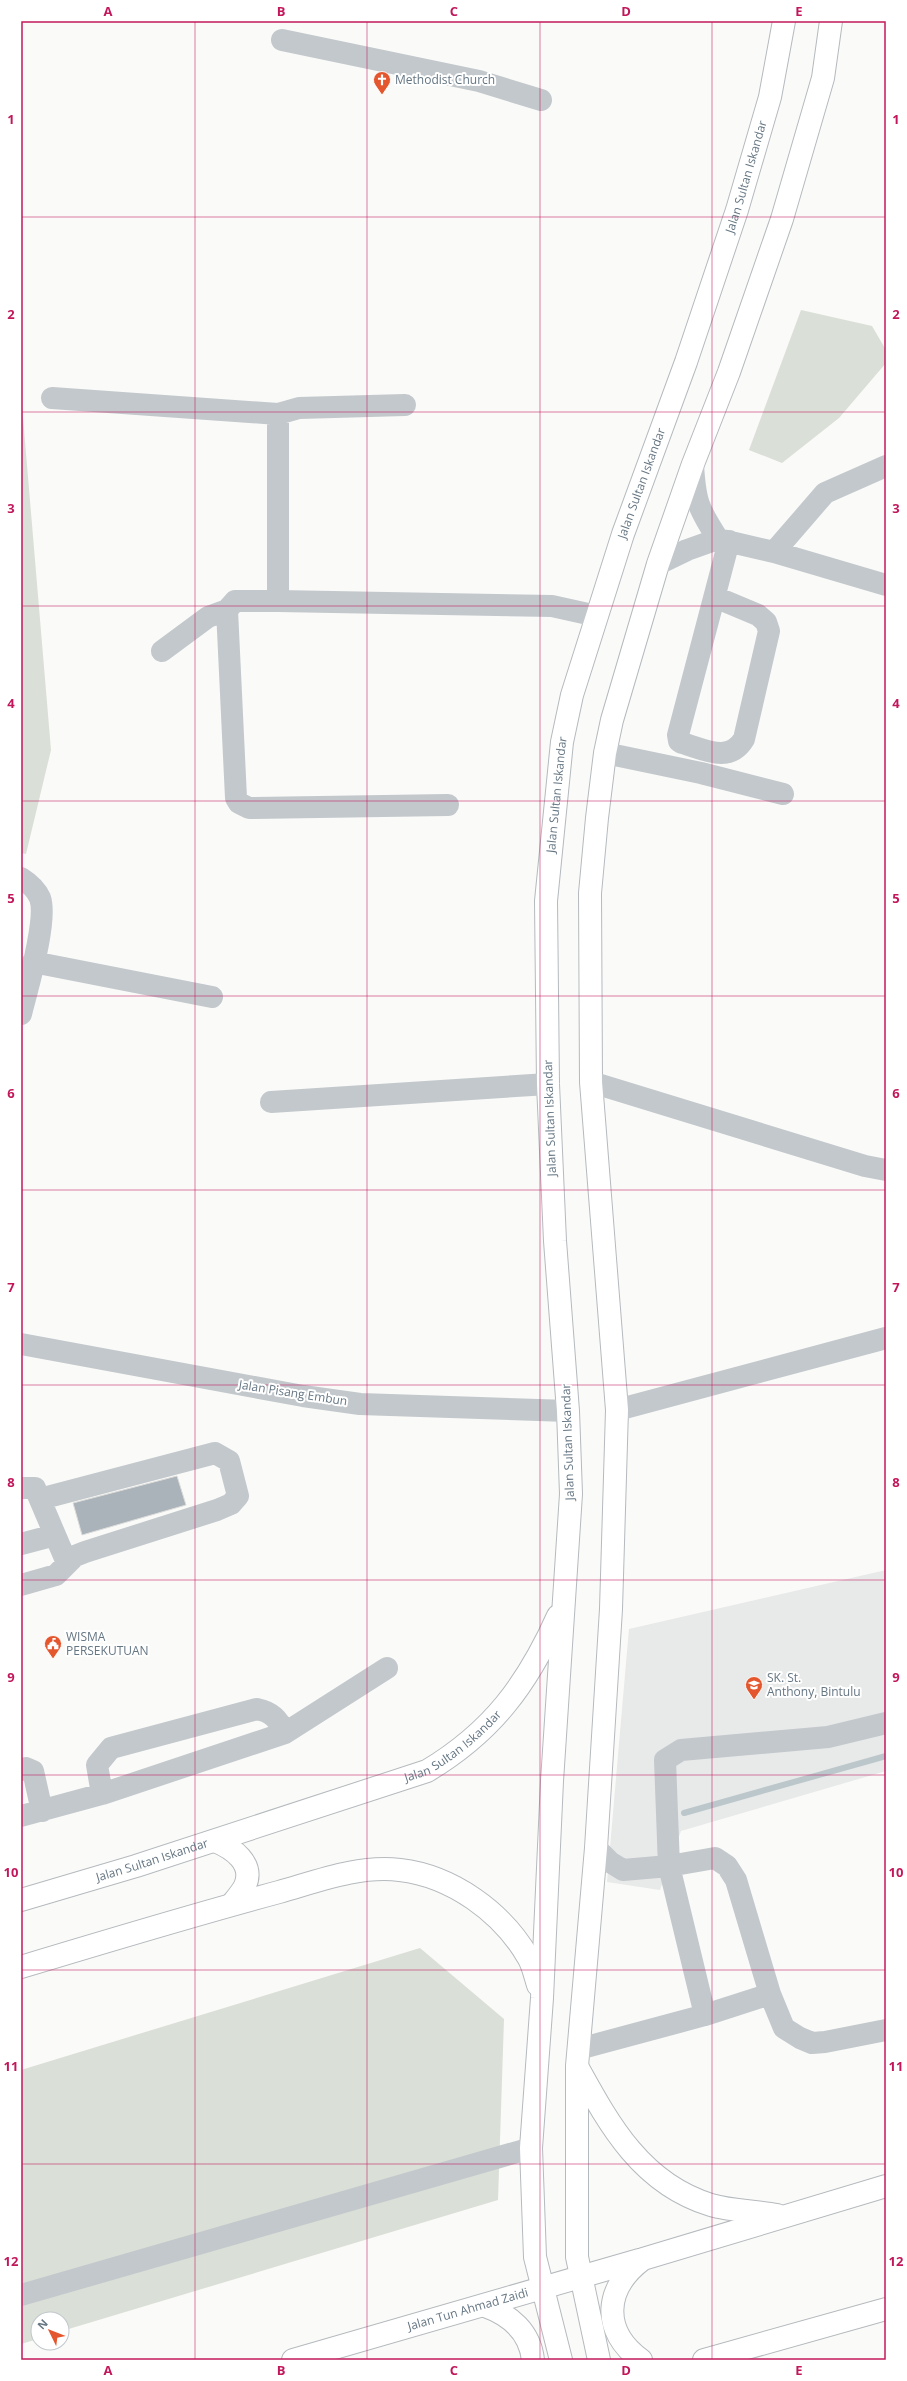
<svg xmlns="http://www.w3.org/2000/svg" width="907" height="2381" viewBox="0 0 907 2381" font-family="'Open Sans',sans-serif">
  <style>
    .built { fill: #e8e9e9 }
    .green { fill: #dadfd7 }
    .lines { fill: none; stroke-linecap: round; stroke-linejoin: round }
    .stream { stroke: #bbc7cb; stroke-width: 6 }
    .building { fill: #aab3b9; stroke: #dcdcda }
    .major-casing { stroke: #b5babe; stroke-width: 24 }
    .minor { stroke: #c3c8cc; stroke-width: 22 }
    .major { stroke: #fff; stroke-width: 22 }
    .grid { fill: none; stroke: #c2185b; stroke-width: 1; stroke-opacity: 0.55 }
    .labels { text-anchor: middle; stroke-width: 4; stroke-linejoin: round; paint-order: stroke }
    .poi-label { font-size: 12px; fill: #657683; stroke: #fff; text-anchor: start }
    .street-label { font-size: 12px; fill: #657683; stroke: #fff }
    .neatline { fill: none; stroke: #c2185b; stroke-width: 1.5 }
    .grid-label { font-size: 13px; text-anchor: middle; font-weight: bold; fill: #c2185b }
  </style>
  <rect width="100%" height="100%" fill="#fafaf8"/>
  <!-- built -->
  <path class="built" d="M 886,1570 L 886,1771 L 681,1831 L 660,1890 L 607,1882 L 629,1629 Z"/>
  <!-- green -->
  <path class="green" d="M 801,310 L 872,326 L 886,350 L 886,363 L 839,418 L 782,463 L 749,450 Z
    M 21,394 L 51,750 L 26,854 L 21,853 Z
    M 420,1948 L 504,2019 L 498,2200 L 62,2331 L 62,2319 L 38,2319 L 38,2339 L 21,2344 L 21,2070 Z"/>
  <g class="lines">
    <!-- stream -->
    <path class="stream" d="M 684,1813 L 886,1756"/>
  </g>
  <!-- building -->
  <path class="building" d="M 177,1476 L 186,1505 L 82,1535 L 73,1503 Z"/>
  <g class="lines">
    <defs>
      <g id="major">
        <path d="M 215,1841 C 232,1848 255,1863 245,1886 C 242,1892 236,1899 232,1904"/>
        <path id="s1" d="M 21,1900 L 136,1866 L 427,1771 C 492,1732 527,1685 558,1616"/>
        <path d="M 21,1967 C 107,1941 193,1915 279,1892 C 318,1881 359,1865 400,1870 C 452,1876 502,1912 528,1957 C 533,1965 535,1976 538,1985"/>
        <path d="M 578,2068 C 610,2126 642,2184 711,2205 C 731,2211 756,2211 777,2215"/>
        <path d="M 485,2306 C 510,2315 530,2332 533,2360"/>
        <path id="s2" d="M 293,2360 L 639,2260"/>
        <path id="s3" d="M 561,2360 L 535,2257 L 531,2148 L 542,1998 L 552,1781 L 571,1494 L 568,1411 L 555,1241 L 548,1084 L 546,901 L 562,742 L 572,695 L 623,534 L 686,362 L 737,210 L 770,97 L 784,21"/>
        <path d="M 599,2360 L 577,2257 L 577,2066 L 596,1848 L 611,1609 L 617,1410 L 591,1082 L 590,893 L 597,818 L 605,753 L 612,720 L 658,564 L 693,464 L 729,372 L 782,219 L 823,78 L 831,21"/>
        <path d="M 641,2360 C 601,2331 604,2288 643,2259 L 886,2186"/>
        <path d="M 704,2360 L 886,2309"/>
      </g>
    </defs>
    <!-- major casing -->
    <use href="#major" class="major-casing"/>
    <!-- minor -->
    <path class="minor" d="M 282,40 L 479,81 L 541,100
      M 52,398 L 278,414 L 299,408 L 405,405
      M 278,414 L 278,601
      M 693,464 C 695,501 698,508 718,539
      M 718,539 L 774,552 L 886,585
      M 774,552 L 825,493 L 886,466
      M 658,564 L 687,550 L 718,539
      M 715,597 L 758,615 L 766,622 L 769,631 L 744,739 C 729,764 704,749 682,743 L 679,741 L 678,735 L 729,541
      M 162,651 L 208,617 L 227,610
      M 605,753 L 701,773 L 783,794
      M 448,805 L 249,808 L 239,803 L 236,798 L 227,610 L 235,601 L 278,601 L 552,606 L 597,616
      M 21,878 C 29,883 36,889 40,898 C 48,920 27,989 21,1014
      M 33,962 L 212,997
      M 591,1082 L 865,1166 L 886,1170
      M 271,1102 L 548,1084
      M 21,1344 L 303,1396 L 360,1404 L 568,1411
      M 617,1410 L 886,1338
      M 21,1488 L 35,1488 L 67,1563
      M 21,1544 L 55,1535
      M 21,1585 L 56,1575 L 75,1556 L 85,1552 L 217,1510 L 231,1504 L 238,1496 L 229,1461 L 215,1453 L 40,1499
      M 21,1770 L 26,1768 L 33,1771 L 42,1811
      M 102,1794 L 97,1765 L 111,1748 L 257,1709 C 272,1712 278,1719 285,1733
      M 21,1816 L 102,1794 L 285,1733 L 387,1668
      M 596,1848 L 610,1862 L 623,1870 L 669,1866 L 715,1858 L 727,1866 L 736,1880 L 770,1994 L 784,2028 L 800,2038 L 812,2043 L 825,2042 L 886,2030
      M 705,2015 L 770,1994
      M 579,2049 L 705,2015 L 669,1866 L 665,1760 L 681,1750 L 828,1737 L 886,1723
      M 21,2295 L 531,2148"/>
    <!-- major -->
    <use href="#major" class="major"/>
  </g>
  <!-- grid -->
  <path class="grid" d="M 195,21 L 195,2360M 367,21 L 367,2360M 540,21 L 540,2360M 712,21 L 712,2360M 21,217 L 886,217M 21,412 L 886,412M 21,606 L 886,606M 21,801 L 886,801M 21,996 L 886,996M 21,1190 L 886,1190M 21,1385 L 886,1385M 21,1580 L 886,1580M 21,1775 L 886,1775M 21,1970 L 886,1970M 21,2164 L 886,2164"/>
  <!-- icons -->
  <defs>
    <symbol id="church-pin" viewBox="-11 -11 22 30"><path d="M0 17L-7.5 6A9.5 9.5 0 1 1 7.5 6Z" fill="#e4572e" stroke="#fff"/><path d="M-1.2-6h2.4v3.5h3.3v2.4h-3.3V6h-2.4V-.1h-3.3v-2.4h3.3Z" fill="#fff"/></symbol>
    <symbol id="civic-pin" viewBox="-11 -11 22 30"><path d="M0 17L-7.5 6A9.5 9.5 0 1 1 7.5 6Z" fill="#e4572e" stroke="#fff"/><path d="M-.6-6.5H3V-4.5H.6V-3L4-1V1h2V6H-6V1h2V-1L-.6-3ZM-1.2 2.5V6h2.4V2.5Z" fill="#fff"/></symbol>
    <symbol id="school-pin" viewBox="-11 -11 22 30"><path d="M0 17L-7.5 6A9.5 9.5 0 1 1 7.5 6Z" fill="#e4572e" stroke="#fff"/><path d="M0-5L7-2L0 1L-7-2ZM-4 1L0 2.5L4 1V4Q0 6-4 4Z" fill="#fff"/></symbol>
  </defs>
  <g fill-rule="evenodd">
    <use href="#church-pin" x="372" y="70" width="20" height="27"/>
    <use href="#civic-pin" x="43" y="1634" width="20" height="27"/>
    <use href="#school-pin" x="744" y="1675" width="20" height="27"/>
  </g>
  <g class="labels">
    <!-- poi labels -->
    <g class="poi-label">
      <text x="395" y="84">Methodist Church</text>
      <text x="66" y="1641">WISMA<tspan x="66" dy="14">PERSEKUTUAN</tspan></text>
      <text x="767" y="1682">SK. St.<tspan x="767" dy="14">Anthony, Bintulu</tspan></text>
    </g>
    <!-- street labels -->
    <g class="street-label">
      <text dy="4" stroke="none"><textPath href="#s3" startOffset="2219">Jalan Sultan Iskandar</textPath></text>
      <text dy="4" stroke="none"><textPath href="#s3" startOffset="1895">Jalan Sultan Iskandar</textPath></text>
      <text dy="4" stroke="none"><textPath href="#s3" startOffset="1571">Jalan Sultan Iskandar</textPath></text>
      <text transform="translate(550 1118) rotate(-92)" y="4">Jalan Sultan Iskandar</text>
      <text transform="translate(293 1393) rotate(9)" y="4">Jalan Pisang Embun</text>
      <text transform="translate(568 1442) rotate(-92)" y="4">Jalan Sultan Iskandar</text>
      <text dy="4" stroke="none"><textPath href="#s1" startOffset="461">Jalan Sultan Iskandar</textPath></text>
      <text dy="4" stroke="none"><textPath href="#s1" startOffset="137">Jalan Sultan Iskandar</textPath></text>
      <text dy="4" stroke="none"><textPath href="#s2" startOffset="182">Jalan Tun Ahmad Zaidi</textPath></text>
    </g>
  </g>
  <!-- border -->
  <rect width="907" height="2381" fill="none" stroke="#ffffff" stroke-width="44"/>
  <!-- north arrow -->
  <g transform="translate(50 2331) rotate(313)"><circle r="19" fill="#ffffff" stroke="#c1c8cd"/>
  <path d="M0-3L7 15L0 10L-7 15Z" fill="#e4572e"/>
  <text y="-6" font-size="11" font-weight="bold" text-anchor="middle" fill="#657683">N</text>
  </g>
  <rect x="22" y="22" width="863" height="2337" class="neatline"/>
  <g class="grid-label">
    <text x="108" y="16">A</text>
    <text x="281" y="16">B</text>
    <text x="454" y="16">C</text>
    <text x="626" y="16">D</text>
    <text x="799" y="16">E</text>
    <text x="11" y="124">1</text>
    <text x="896" y="124">1</text>
    <text x="11" y="319">2</text>
    <text x="896" y="319">2</text>
    <text x="11" y="513">3</text>
    <text x="896" y="513">3</text>
    <text x="11" y="708">4</text>
    <text x="896" y="708">4</text>
    <text x="11" y="903">5</text>
    <text x="896" y="903">5</text>
    <text x="11" y="1098">6</text>
    <text x="896" y="1098">6</text>
    <text x="11" y="1292">7</text>
    <text x="896" y="1292">7</text>
    <text x="11" y="1487">8</text>
    <text x="896" y="1487">8</text>
    <text x="11" y="1682">9</text>
    <text x="896" y="1682">9</text>
    <text x="11" y="1877">10</text>
    <text x="896" y="1877">10</text>
    <text x="11" y="2071">11</text>
    <text x="896" y="2071">11</text>
    <text x="11" y="2266">12</text>
    <text x="896" y="2266">12</text>
    <text x="108" y="2375">A</text>
    <text x="281" y="2375">B</text>
    <text x="454" y="2375">C</text>
    <text x="626" y="2375">D</text>
    <text x="799" y="2375">E</text>
  </g>
</svg>
